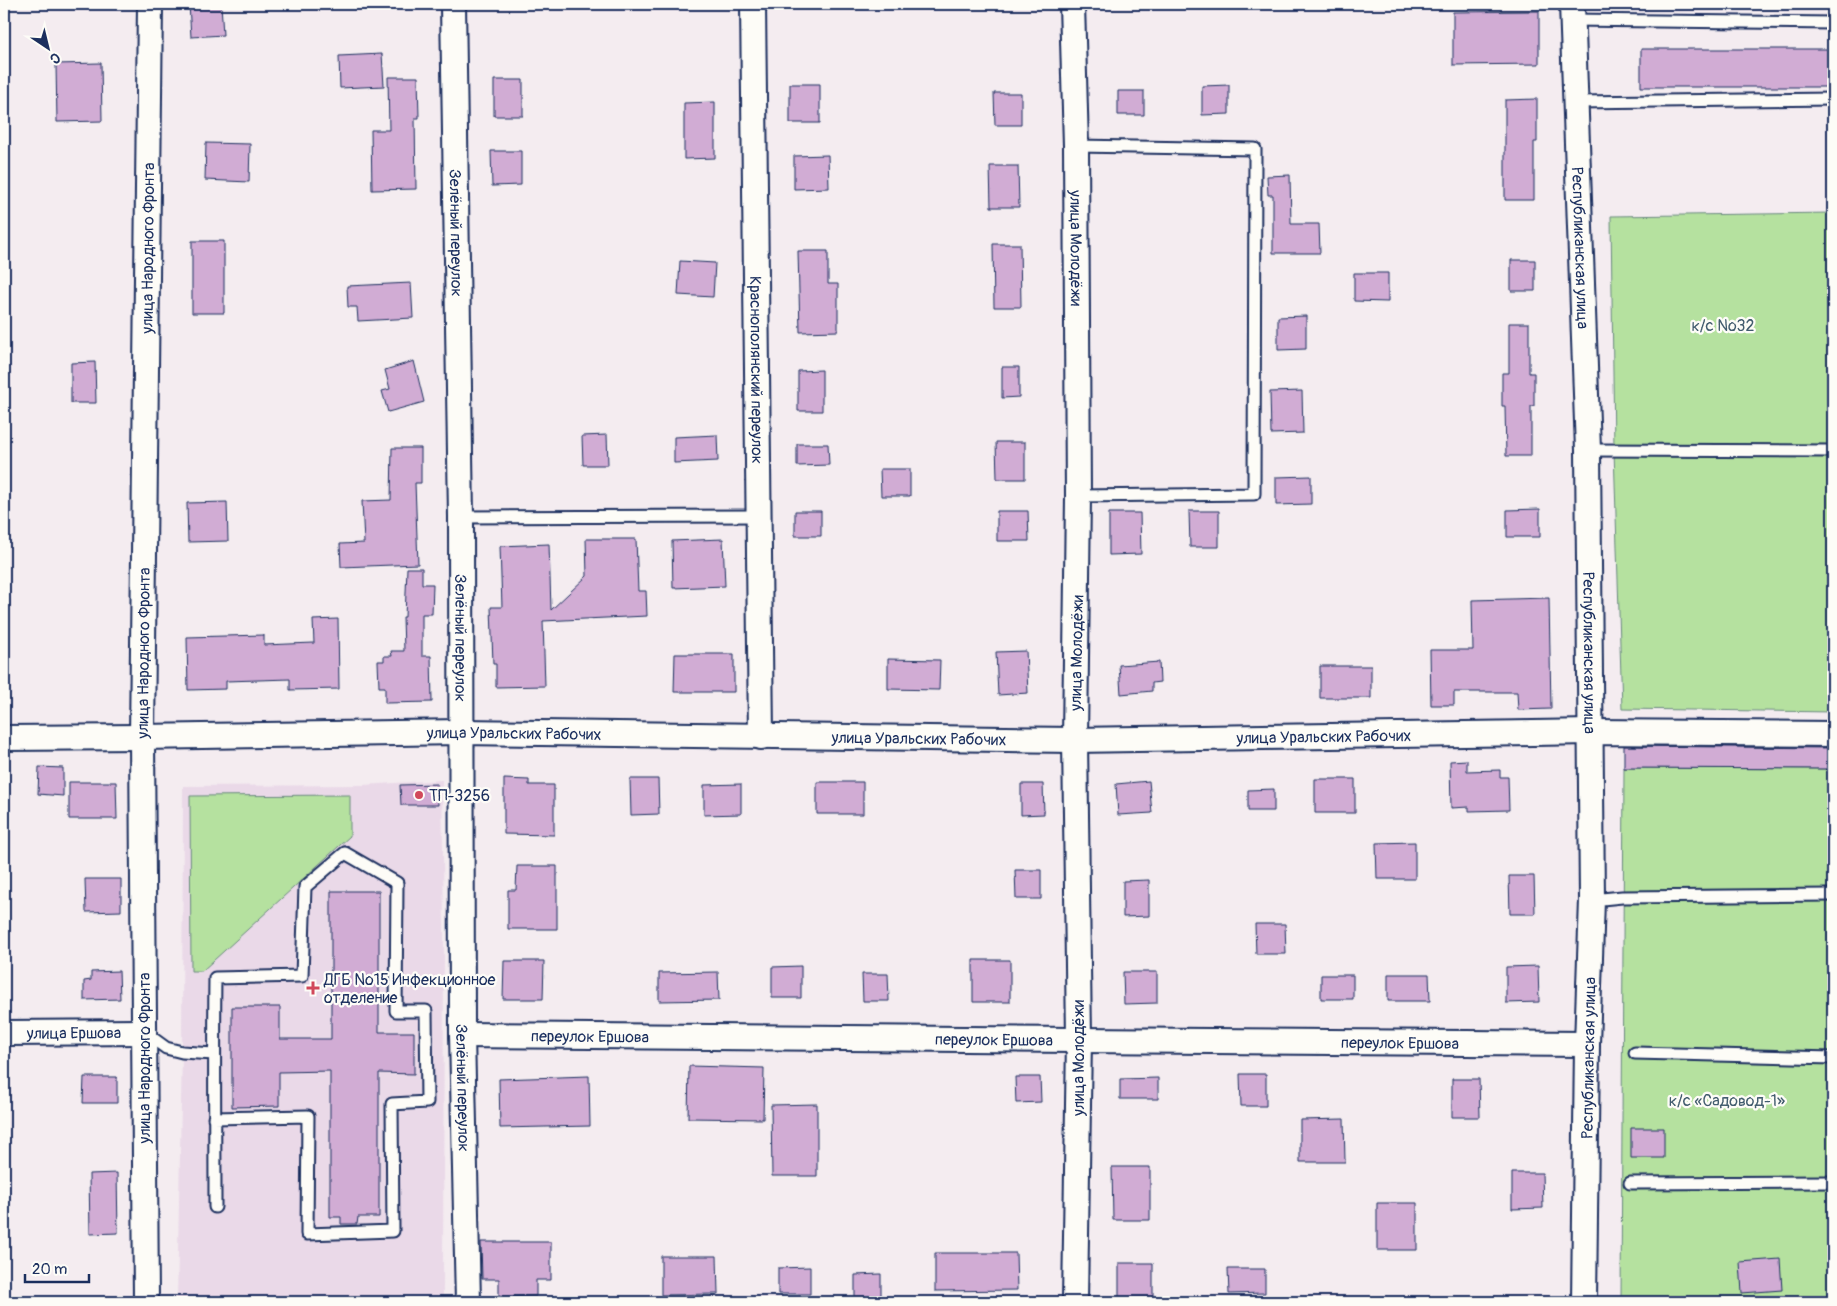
<svg xmlns="http://www.w3.org/2000/svg" width="1837" height="1306" viewBox="0 0 1837 1306" font-family="Pangolin,sans-serif">
  <style>
    .built { fill: #ead9e8 }
    .green { fill: #b5e19f; stroke: #68887e }
    .building { fill: #d1acd4; stroke: #1b2f5e }
    .lines { fill: none; stroke-linecap: round; stroke-linejoin: round }
    .lane-casing { stroke: #1b2f5e; stroke-width: 15 }
    .street-casing { stroke: #1b2f5e; stroke-width: 28 }
    .lane { stroke: #fdfcf7; stroke-width: 11 }
    .street { stroke: #fdfcf7; stroke-width: 24 }
    .poi-dot { fill: #d1495b; stroke: #fdfcf7; stroke-width: 2 }
    .labels { text-anchor: middle; stroke-width: 4.5; stroke-linejoin: round; paint-order: stroke }
    .street-label { font-size: 16px; fill: #1b2f5e; stroke: #fdfcf7 }
    .park-label { font-size: 16px; fill: #425c6e; stroke: #fdfcf7 }
    .poi-label { font-size: 16px; fill: #1b2f5e; stroke: #fdfcf7; text-anchor: start }
  </style>
  <rect width="100%" height="100%" fill="#f4ecf0"/>
  <filter id="ink" filterUnits="userSpaceOnUse"><feTurbulence type="fractalNoise" baseFrequency=".02" numOctaves="2"/><feDisplacementMap in="SourceGraphic" scale="10" xChannelSelector="R" yChannelSelector="G"/><feConvolveMatrix kernelMatrix="1 2 1 2 8 2 1 2 1" color-interpolation-filters="sRGB"/></filter>
  <g filter="url(#ink)">
    <!-- built -->
    <path class="built" d="M 442,780 L 444,924 L 443,1302 L 177,1302 L 182,1052 L 183,786 L 363,785 Z"/>
    <!-- green -->
    <path class="green" d="M 1833,213 L 1833,712 L 1622,709 L 1614,450 L 1611,216 Z
      M 1624,768 L 1833,769 L 1833,1302 L 1621,1302 Z
      M 350,795 L 350,836 L 202,971 L 191,971 L 190,796 Z"/>
    <!-- building -->
    <path class="building" d="M 189,4 L 221,4 L 223,35 L 191,37 Z
      M 1539,11 L 1539,64 L 1453,65 L 1453,12 Z
      M 1641,49 L 1833,49 L 1833,87 L 1641,87 Z
      M 382,54 L 384,86 L 340,88 L 339,56 Z
      M 101,63 L 102,121 L 57,122 L 56,64 Z
      M 388,77 L 418,77 L 419,118 L 415,118 L 416,189 L 372,190 L 371,130 L 389,130 Z
      M 494,80 L 523,80 L 523,116 L 494,116 Z
      M 790,84 L 820,84 L 820,123 L 790,123 Z
      M 1229,85 L 1229,114 L 1202,115 L 1202,86 Z
      M 1118,91 L 1144,91 L 1144,115 L 1118,115 Z
      M 994,93 L 1021,93 L 1021,125 L 995,125 Z
      M 1537,99 L 1537,142 L 1534,142 L 1534,200 L 1505,200 L 1505,100 Z
      M 715,102 L 715,158 L 684,159 L 684,103 Z
      M 206,143 L 250,144 L 249,182 L 205,180 Z
      M 491,151 L 521,151 L 521,185 L 492,186 Z
      M 828,155 L 829,188 L 794,189 L 794,156 Z
      M 990,166 L 1018,166 L 1019,207 L 991,207 Z
      M 1290,175 L 1291,224 L 1319,224 L 1320,253 L 1273,253 L 1273,195 L 1268,195 L 1267,176 Z
      M 192,241 L 224,241 L 224,313 L 192,313 Z
      M 993,244 L 1020,244 L 1021,307 L 994,307 Z
      M 798,251 L 828,251 L 828,284 L 838,284 L 838,331 L 800,332 Z
      M 1511,260 L 1535,260 L 1535,291 L 1511,291 Z
      M 680,261 L 715,263 L 713,297 L 678,295 Z
      M 1354,273 L 1388,273 L 1388,302 L 1354,301 Z
      M 411,283 L 413,318 L 358,321 L 357,307 L 348,307 L 347,286 Z
      M 1306,316 L 1306,349 L 1278,350 L 1278,317 Z
      M 1509,323 L 1529,323 L 1529,373 L 1534,373 L 1534,406 L 1531,406 L 1531,456 L 1506,456 L 1505,406 L 1502,406 L 1502,373 L 1509,373 Z
      M 414,361 L 424,402 L 388,412 L 382,391 L 390,389 L 385,370 Z
      M 95,362 L 96,403 L 71,403 L 71,363 Z
      M 1002,367 L 1019,367 L 1019,397 L 1002,398 Z
      M 822,370 L 822,411 L 798,411 L 798,371 Z
      M 1302,391 L 1303,433 L 1271,434 L 1270,392 Z
      M 607,435 L 608,465 L 583,465 L 582,436 Z
      M 717,435 L 718,461 L 674,463 L 674,437 Z
      M 996,442 L 1025,442 L 1025,479 L 997,479 Z
      M 797,444 L 828,444 L 829,465 L 797,466 Z
      M 392,448 L 421,448 L 421,483 L 415,483 L 418,564 L 341,567 L 340,544 L 364,543 L 362,501 L 391,500 Z
      M 880,469 L 910,469 L 910,496 L 881,496 Z
      M 1311,476 L 1311,504 L 1276,505 L 1276,477 Z
      M 227,502 L 228,541 L 188,542 L 187,503 Z
      M 1540,509 L 1540,537 L 1507,537 L 1507,510 Z
      M 795,511 L 821,511 L 821,536 L 795,536 Z
      M 997,511 L 1028,511 L 1029,541 L 997,541 Z
      M 1189,511 L 1219,511 L 1219,547 L 1190,547 Z
      M 1109,513 L 1140,513 L 1141,554 L 1109,555 Z
      M 586,539 L 636,539 L 638,591 L 646,591 L 647,616 L 543,621 L 545,686 L 496,687 L 496,664 L 493,664 L 491,607 L 502,607 L 500,546 L 549,544 L 551,610 L 587,576 Z
      M 723,539 L 725,586 L 673,588 L 672,541 Z
      M 407,568 L 422,568 L 422,584 L 433,584 L 432,614 L 422,614 L 422,656 L 431,656 L 432,702 L 385,703 L 385,687 L 379,687 L 378,661 L 384,661 L 384,656 L 392,656 L 391,651 L 404,651 L 403,617 L 405,617 Z
      M 1549,598 L 1551,709 L 1518,710 L 1517,692 L 1454,692 L 1454,705 L 1431,705 L 1430,650 L 1473,650 L 1472,600 Z
      M 338,619 L 339,689 L 290,690 L 290,679 L 226,681 L 226,689 L 188,690 L 187,637 L 264,635 L 264,645 L 314,643 L 313,620 Z
      M 1026,651 L 1028,693 L 998,695 L 996,652 Z
      M 675,654 L 734,654 L 734,692 L 674,692 Z
      M 888,659 L 940,660 L 939,690 L 888,689 Z
      M 1159,662 L 1160,682 L 1152,683 L 1152,691 L 1121,694 L 1119,665 Z
      M 1320,666 L 1371,666 L 1371,698 L 1320,698 Z
      M 1624,746 L 1833,748 L 1833,769 L 1624,768 Z
      M 1467,760 L 1467,771 L 1500,770 L 1500,777 L 1508,777 L 1509,810 L 1469,811 L 1469,807 L 1451,808 L 1450,761 Z
      M 39,767 L 63,768 L 63,796 L 38,794 Z
      M 504,779 L 529,780 L 529,785 L 554,785 L 554,835 L 504,834 Z
      M 630,779 L 658,779 L 659,814 L 631,815 Z
      M 1315,779 L 1355,779 L 1355,813 L 1315,813 Z
      M 1149,781 L 1152,813 L 1118,815 L 1116,784 Z
      M 69,782 L 116,782 L 117,819 L 69,819 Z
      M 817,782 L 863,782 L 863,814 L 817,814 Z
      M 437,784 L 438,805 L 401,805 L 400,785 Z
      M 741,784 L 741,814 L 704,815 L 704,785 Z
      M 1021,784 L 1043,784 L 1044,814 L 1021,815 Z
      M 1274,789 L 1274,811 L 1248,811 L 1248,790 Z
      M 1415,842 L 1415,879 L 1377,879 L 1376,843 Z
      M 517,866 L 557,866 L 557,929 L 508,929 L 508,890 L 516,890 Z
      M 1015,870 L 1041,870 L 1041,899 L 1016,899 Z
      M 1509,876 L 1534,876 L 1535,914 L 1510,914 Z
      M 85,879 L 121,879 L 121,911 L 86,912 Z
      M 1149,880 L 1149,916 L 1123,917 L 1123,881 Z
      M 331,891 L 379,891 L 379,1032 L 414,1032 L 414,1074 L 379,1073 L 379,1217 L 358,1217 L 357,1224 L 341,1224 L 341,1217 L 330,1217 L 330,1071 L 279,1072 L 279,1106 L 232,1107 L 232,1007 L 280,1007 L 280,1039 L 331,1039 Z
      M 1255,924 L 1285,924 L 1286,954 L 1256,954 Z
      M 973,960 L 1010,960 L 1010,1002 L 973,1002 Z
      M 504,961 L 544,961 L 543,999 L 503,999 Z
      M 801,966 L 801,998 L 772,998 L 772,967 Z
      M 1538,966 L 1539,1002 L 1506,1003 L 1506,967 Z
      M 119,971 L 120,999 L 84,1000 L 84,981 L 91,980 L 91,972 Z
      M 718,972 L 719,1000 L 659,1001 L 659,973 Z
      M 1123,972 L 1157,972 L 1157,1003 L 1124,1004 Z
      M 862,974 L 888,974 L 889,1001 L 863,1001 Z
      M 1388,974 L 1429,974 L 1430,1001 L 1388,1001 Z
      M 1321,975 L 1353,975 L 1353,999 L 1321,999 Z
      M 689,1066 L 764,1068 L 763,1119 L 688,1118 Z
      M 1240,1074 L 1266,1074 L 1266,1106 L 1241,1106 Z
      M 589,1076 L 590,1126 L 500,1128 L 499,1079 Z
      M 84,1077 L 117,1077 L 117,1103 L 83,1103 Z
      M 1015,1077 L 1040,1077 L 1041,1102 L 1016,1103 Z
      M 1158,1078 L 1158,1099 L 1120,1099 L 1120,1079 Z
      M 1452,1079 L 1479,1079 L 1480,1117 L 1452,1117 Z
      M 817,1104 L 817,1176 L 772,1176 L 771,1105 Z
      M 1344,1119 L 1345,1162 L 1300,1162 L 1300,1120 Z
      M 1631,1128 L 1664,1128 L 1664,1158 L 1631,1158 Z
      M 1112,1167 L 1150,1167 L 1150,1220 L 1113,1220 Z
      M 117,1173 L 118,1233 L 90,1234 L 89,1174 Z
      M 1512,1173 L 1542,1173 L 1543,1208 L 1512,1209 Z
      M 1377,1203 L 1417,1203 L 1417,1250 L 1377,1250 Z
      M 481,1242 L 551,1242 L 551,1280 L 536,1280 L 536,1296 L 499,1297 L 499,1279 L 482,1279 Z
      M 935,1253 L 1016,1253 L 1017,1290 L 935,1291 Z
      M 661,1256 L 717,1256 L 718,1294 L 661,1295 Z
      M 1780,1259 L 1782,1290 L 1742,1293 L 1740,1262 Z
      M 1119,1263 L 1153,1263 L 1153,1298 L 1119,1298 Z
      M 810,1267 L 810,1294 L 778,1294 L 778,1268 Z
      M 1228,1269 L 1265,1269 L 1265,1293 L 1229,1294 Z
      M 881,1274 L 881,1297 L 855,1297 L 855,1275 Z"/>
    <g class="lines">
      <defs>
        <path id="lane" d="M 1572,20 L 1833,23
          M 1576,102 L 1833,99
          M 1076,146 L 1255,149 L 1254,494 L 1078,496
          M 1588,450 L 1833,451
          M 461,517 L 758,516
          M 1592,900 L 1622,897 L 1833,895
          M 144,1032 L 166,1048 L 182,1052 L 214,1054
          M 1635,1053 L 1833,1058
          M 214,1118 L 308,1116 L 307,1234 L 393,1231 L 392,1104 L 427,1102 L 426,1011 L 396,1011 L 397,883 L 345,853 L 305,887 L 302,976 L 215,978 C 214,1055 215,1131 215,1207
          M 1630,1183 L 1833,1182"/>
        <g id="street">
          <path id="s1" d="M 453,4 L 461,517 L 462,1035 L 468,1302"/>
          <path id="s2" d="M 753,4 L 761,737"/>
          <path id="s3" d="M 1072,4 L 1076,146 L 1078,496 L 1075,740 L 1079,1039 L 1075,1302"/>
          <path id="s4" d="M 1572,4 L 1588,450 L 1592,900 L 1587,1044 L 1584,1302"/>
          <path id="s5" d="M 4,738 L 142,737 L 461,732 L 1075,740 L 1591,732 L 1833,734"/>
          <path id="s6" d="M 4,1033 L 144,1032"/>
          <path id="s7" d="M 462,1035 L 1587,1044"/>
          <path id="s8" d="M 146,1302 L 142,737 L 150,4"/>
        </g>
      </defs>
      <!-- lane casing -->
      <use href="#lane" class="lane-casing"/>
      <!-- street casing -->
      <use href="#street" class="street-casing"/>
      <!-- lane -->
      <use href="#lane" class="lane"/>
      <!-- street -->
      <use href="#street" class="street"/>
    </g>
  </g>
  <!-- markers -->
  <g class="poi-dot">
    <circle cx="419" cy="795" r="5"/>
    <path d="M310.5 980.5h5v5h5v5h-5v5h-5v-5h-5v-5h5z"/>
  </g>
  <g class="labels">
    <!-- street labels -->
    <g class="street-label">
      <text dy="6" stroke="none"><textPath href="#s1" startOffset="229">Зелёный переулок</textPath></text>
      <text dy="6" stroke="none"><textPath href="#s8" startOffset="1054">улица Народного Фронта</textPath></text>
      <text dy="6" stroke="none"><textPath href="#s3" startOffset="244">улица Молодёжи</textPath></text>
      <text dy="6" stroke="none"><textPath href="#s4" startOffset="244">Республиканская улица</textPath></text>
      <text dy="6" stroke="none"><textPath href="#s2" startOffset="366">Краснополянский переулок</textPath></text>
      <text dy="6" stroke="none"><textPath href="#s1" startOffset="634">Зелёный переулок</textPath></text>
      <text dy="6" stroke="none"><textPath href="#s8" startOffset="649">улица Народного Фронта</textPath></text>
      <text transform="translate(1076 653) rotate(-89)" y="6">улица Молодёжи</text>
      <text dy="6" stroke="none"><textPath href="#s4" startOffset="649">Республиканская улица</textPath></text>
      <text dy="6" stroke="none"><textPath href="#s5" startOffset="510">улица Уральских Рабочих</textPath></text>
      <text dy="6" stroke="none"><textPath href="#s5" startOffset="1320">улица Уральских Рабочих</textPath></text>
      <text dy="6" stroke="none"><textPath href="#s5" startOffset="915">улица Уральских Рабочих</textPath></text>
      <text dy="6" stroke="none"><textPath href="#s6" startOffset="70">улица Ершова</textPath></text>
      <text dy="6" stroke="none"><textPath href="#s7" startOffset="128">переулок Ершова</textPath></text>
      <text dy="6" stroke="none"><textPath href="#s7" startOffset="532">переулок Ершова</textPath></text>
      <text dy="6" stroke="none"><textPath href="#s7" startOffset="938">переулок Ершова</textPath></text>
      <text transform="translate(144 1058) rotate(-90)" y="6">улица Народного Фронта</text>
      <text transform="translate(1078 1058) rotate(-90)" y="6">улица Молодёжи</text>
      <text transform="translate(1588 1058) rotate(-89)" y="6">Республиканская улица</text>
      <text dy="6" stroke="none"><textPath href="#s1" startOffset="1084">Зелёный переулок</textPath></text>
    </g>
    <!-- park labels -->
    <g class="park-label">
      <text x="1723" y="331">к/с №32</text>
      <text x="1727" y="1106">к/с «Садовод-1»</text>
    </g>
    <!-- poi labels -->
    <g class="poi-label">
      <text x="429" y="801">ТП-3256</text>
      <text x="324" y="985">ДГБ №15 Инфекционное<tspan x="324" dy="18">отделение</tspan></text>
    </g>
  </g>
  <!-- margin -->
  <rect width="1837" height="1306" fill="none" stroke="#fdfcf7" stroke-width="20"/>
  <rect x="10" y="10" width="1817" height="1286" fill="none" stroke="#1b2f5e" stroke-width="2" filter="url(#ink)"/>
  <!-- north arrow -->
  <g transform="translate(48 48) rotate(145)" stroke="#fdfcf7" stroke-width="4" paint-order="stroke">
  <path d="M0-4L9 19L0 12L-9 19Z" fill="#1b2f5e"/>
  <text y="-8" font-size="14" font-weight="bold" text-anchor="middle" fill="#1b2f5e">С</text>
  </g>
  <!-- scale -->
  <path d="M25 1274v8h64v-8" fill="none" stroke="#1b2f5e" stroke-width="2.5"/>
  <text x="32" y="1274" font-size="15" fill="#1b2f5e" stroke="#fdfcf7" stroke-width="4" paint-order="stroke">20 m</text>
</svg>
